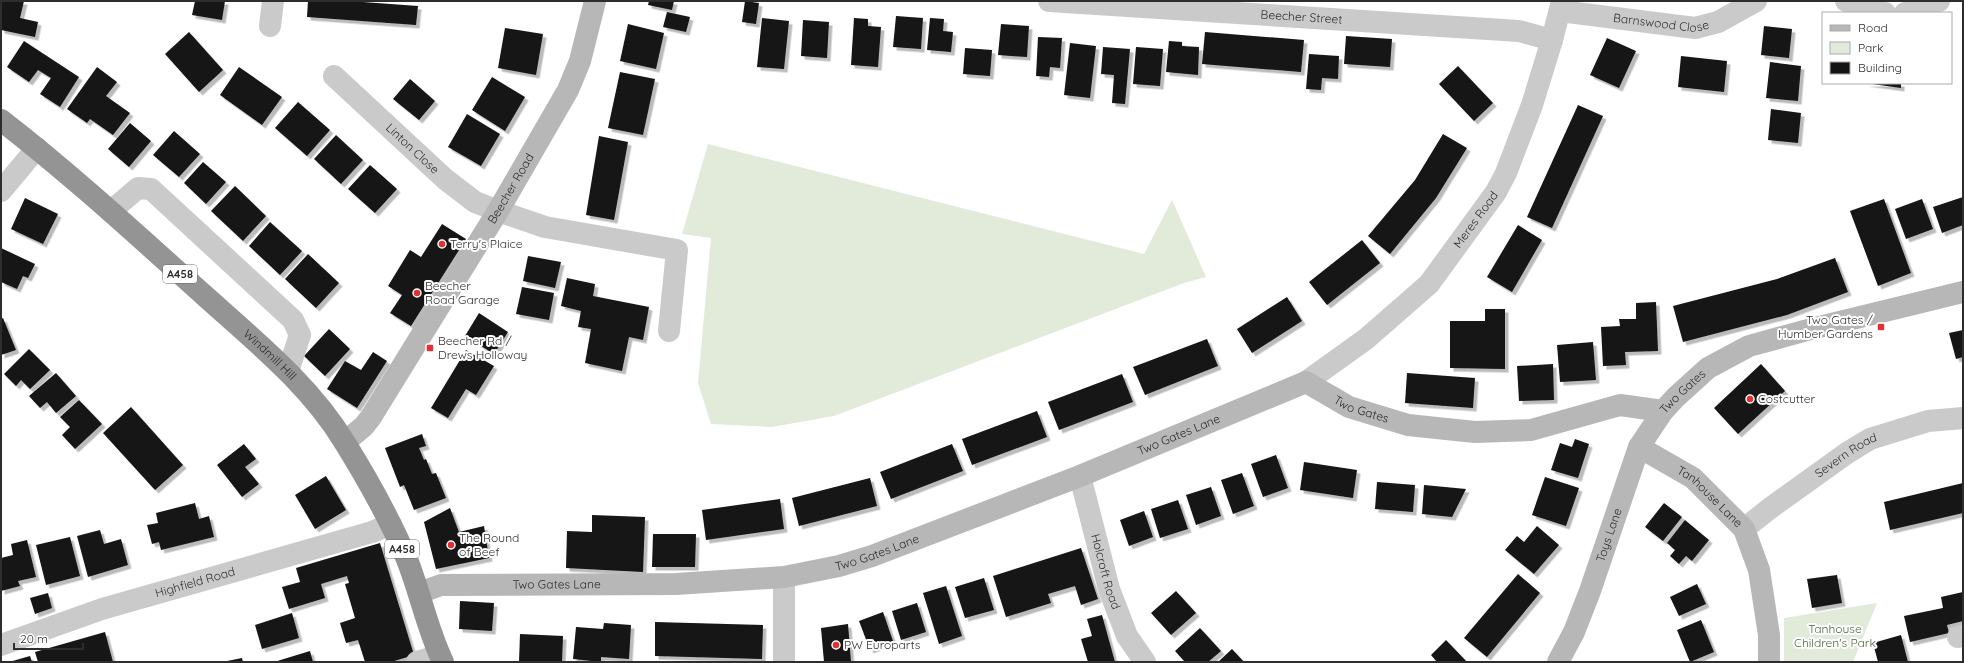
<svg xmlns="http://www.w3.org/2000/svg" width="1964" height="663" viewBox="0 0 1964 663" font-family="Quicksand,sans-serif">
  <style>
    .green { fill: #e2eada }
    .building { fill: #141414; filter: url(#shadow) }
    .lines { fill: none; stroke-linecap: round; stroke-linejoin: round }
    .street { stroke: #cacaca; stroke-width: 22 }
    .secondary { stroke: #b7b7b7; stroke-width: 22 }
    .highway { stroke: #949494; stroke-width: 22 }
    .poi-dot { fill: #e23034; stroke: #fff; stroke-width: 1.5 }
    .labels { text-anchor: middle; stroke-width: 4; stroke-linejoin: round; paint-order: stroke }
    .shield { fill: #fff; stroke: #6c6c6c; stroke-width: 1 }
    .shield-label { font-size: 11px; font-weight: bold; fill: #2d2d2d }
    .street-label { font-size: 12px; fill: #2d2d2d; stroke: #fff }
    .poi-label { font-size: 12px; fill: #2d2d2d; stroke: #fff; text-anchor: start }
    .park-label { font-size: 12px; fill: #4e673b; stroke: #fff }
  </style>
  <defs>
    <filter id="shadow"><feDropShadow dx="3.5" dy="3.5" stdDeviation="0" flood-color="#0004"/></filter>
  </defs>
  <rect width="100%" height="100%" fill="#fff"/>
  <!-- green -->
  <path class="green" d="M 708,144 L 1144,254 L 1172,200 L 1206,277 L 1184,283 L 834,416 L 772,427 L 711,424 L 698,383 L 711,238 L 682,234 Z
    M 1877,603 L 1853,662 L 1784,662 L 1784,618 Z"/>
  <!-- building -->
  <path class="building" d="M 1,1 L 24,1 L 20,18 L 38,22 L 35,37 L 1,30 Z
    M 195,1 L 225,1 L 222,20 L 192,15 Z
    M 308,1 L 349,1 L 418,6 L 416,25 L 307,17 Z
    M 649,1 L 674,1 L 672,10 L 648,5 Z
    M 745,1 L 759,3 L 756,24 L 742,22 Z
    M 667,12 L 690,17 L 686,32 L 663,27 Z
    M 896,16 L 923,18 L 921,49 L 893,47 Z
    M 762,18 L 789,21 L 784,69 L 757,67 Z
    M 854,18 L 868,19 L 868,26 L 881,27 L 878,67 L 851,65 Z
    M 930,18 L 944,19 L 943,31 L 953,32 L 951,52 L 927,50 Z
    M 803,20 L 829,22 L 827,58 L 801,56 Z
    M 628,24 L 664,33 L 656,69 L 620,61 Z
    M 1001,24 L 1029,26 L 1027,57 L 998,55 Z
    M 1764,26 L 1792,29 L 1789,58 L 1761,55 Z
    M 505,28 L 543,34 L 536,75 L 498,68 Z
    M 189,32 L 223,70 L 199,92 L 165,54 Z
    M 1205,32 L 1304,40 L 1301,72 L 1202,64 Z
    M 1346,36 L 1392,39 L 1390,67 L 1344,64 Z
    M 1038,37 L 1062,38 L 1060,68 L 1050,67 L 1049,77 L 1036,76 Z
    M 1607,38 L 1636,51 L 1619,88 L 1590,75 Z
    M 24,41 L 79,77 L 60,107 L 40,94 L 51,78 L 38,70 L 29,82 L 7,67 Z
    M 1169,41 L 1182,42 L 1182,46 L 1199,47 L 1198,75 L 1166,72 Z
    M 1070,43 L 1096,46 L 1090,98 L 1064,95 Z
    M 1103,47 L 1130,49 L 1125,104 L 1112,103 L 1114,75 L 1101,74 Z
    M 1136,47 L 1163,49 L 1160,86 L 1133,84 Z
    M 965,48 L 992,50 L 990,76 L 963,74 Z
    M 1309,54 L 1339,56 L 1338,79 L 1322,78 L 1321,90 L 1306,89 Z
    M 1681,56 L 1727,61 L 1724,92 L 1678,87 Z
    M 1770,62 L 1801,66 L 1798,101 L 1766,98 Z
    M 1458,66 L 1493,103 L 1474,121 L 1439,84 Z
    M 97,67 L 117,82 L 106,96 L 130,113 L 113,135 L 90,119 L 87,123 L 67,109 Z
    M 239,67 L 282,97 L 262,125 L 220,95 Z
    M 620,72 L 655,79 L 643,135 L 608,128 Z
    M 492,77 L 525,97 L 505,131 L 472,110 Z
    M 410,79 L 435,101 L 419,120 L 393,99 Z
    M 1865,83 L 1901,83 L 1901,88 Z
    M 298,102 L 330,130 L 307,156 L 275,128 Z
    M 1578,105 L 1603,116 L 1552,228 L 1527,217 Z
    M 1771,109 L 1801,113 L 1798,143 L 1768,140 Z
    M 467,114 L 500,134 L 481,166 L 448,147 Z
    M 130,123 L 151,141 L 129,167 L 108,149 Z
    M 174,131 L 200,154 L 179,177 L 153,155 Z
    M 1443,134 L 1467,148 L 1436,198 L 1390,254 L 1368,236 L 1415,180 Z
    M 336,135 L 363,160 L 341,184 L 314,159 Z
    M 599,136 L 628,142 L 614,220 L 586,215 Z
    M 203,162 L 226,182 L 206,204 L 184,183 Z
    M 370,165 L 397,189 L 375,213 L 348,189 Z
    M 235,186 L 266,216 L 243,241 L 211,211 Z
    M 1963,197 L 1963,225 L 1942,233 L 1933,207 Z
    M 25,198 L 58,214 L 43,244 L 11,229 Z
    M 1884,199 L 1911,273 L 1878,286 L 1850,211 Z
    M 1922,199 L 1933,229 L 1906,239 L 1895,209 Z
    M 270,222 L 302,251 L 280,275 L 249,246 Z
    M 442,224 L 466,239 L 411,326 L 390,313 L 402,295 L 388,286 L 410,250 L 421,257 Z
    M 1518,225 L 1542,240 L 1512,292 L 1487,277 Z
    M 1362,240 L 1380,263 L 1327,305 L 1309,282 Z
    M 1,248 L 35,264 L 28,278 L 23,276 L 17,289 L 1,282 Z
    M 308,254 L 339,283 L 316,308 L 285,279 Z
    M 528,256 L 561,262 L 555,288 L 523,281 Z
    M 1835,258 L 1848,292 L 1787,315 L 1683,342 L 1673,306 L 1777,279 Z
    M 567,278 L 595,284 L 593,296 L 649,307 L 643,340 L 629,337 L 622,371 L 585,363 L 591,329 L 578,327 L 581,311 L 561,306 Z
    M 522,287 L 554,293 L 549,320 L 516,314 Z
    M 1287,297 L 1302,321 L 1252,353 L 1237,329 Z
    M 1656,302 L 1658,351 L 1625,352 L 1626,365 L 1603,366 L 1601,327 L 1620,326 L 1619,319 L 1636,319 L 1636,303 Z
    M 1485,309 L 1505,309 L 1505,369 L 1450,368 L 1450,321 L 1485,321 Z
    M 479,313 L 508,332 L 494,354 L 465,336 Z
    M 3,318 L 16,350 L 1,355 L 1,319 Z
    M 329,329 L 350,349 L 325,376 L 304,356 Z
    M 1963,330 L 1963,357 L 1956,359 L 1949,333 Z
    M 1207,339 L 1218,366 L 1145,395 L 1133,367 Z
    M 1593,342 L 1596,380 L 1560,382 L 1557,345 Z
    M 29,349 L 50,370 L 30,389 L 21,380 L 16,386 L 4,374 Z
    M 466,350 L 494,366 L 476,395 L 466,389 L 448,418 L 431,408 Z
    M 373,352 L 387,361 L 357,408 L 327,389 L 345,361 L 361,370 Z
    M 1553,364 L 1554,400 L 1519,401 L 1517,366 Z
    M 1761,364 L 1785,391 L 1738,434 L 1714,408 Z
    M 56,373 L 76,396 L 56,413 L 47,402 L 40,408 L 29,396 Z
    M 1407,373 L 1475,378 L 1473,408 L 1405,403 Z
    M 1122,374 L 1133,402 L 1059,430 L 1048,402 Z
    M 79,400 L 102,424 L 75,449 L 62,435 L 70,427 L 60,417 Z
    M 131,407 L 183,465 L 155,490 L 103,433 Z
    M 1037,411 L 1047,437 L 972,465 L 962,439 Z
    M 422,434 L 426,446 L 419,448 L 424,460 L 426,459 L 432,474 L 436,473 L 446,498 L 414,510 L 404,485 L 400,487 L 385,448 Z
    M 1575,439 L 1589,444 L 1578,478 L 1551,470 L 1560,443 L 1572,447 Z
    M 244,444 L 256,459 L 245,467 L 259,484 L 242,497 L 217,465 Z
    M 952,444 L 963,471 L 891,499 L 880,472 Z
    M 1276,455 L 1288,488 L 1263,497 L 1251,464 Z
    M 1304,462 L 1357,470 L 1353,498 L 1300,490 Z
    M 1242,473 L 1254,506 L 1233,514 L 1221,480 Z
    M 326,476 L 346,510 L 315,529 L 295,495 Z
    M 1545,477 L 1579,488 L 1566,526 L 1532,515 Z
    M 870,478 L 877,506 L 799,526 L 792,498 Z
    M 1377,482 L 1415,485 L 1413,512 L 1375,509 Z
    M 1963,483 L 1963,513 L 1890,530 L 1884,502 Z
    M 1424,485 L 1466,489 L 1452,517 L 1422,514 Z
    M 1211,487 L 1221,516 L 1196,525 L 1186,495 Z
    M 780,499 L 784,529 L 706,540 L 702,510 Z
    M 1178,500 L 1188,529 L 1160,538 L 1151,509 Z
    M 195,503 L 199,519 L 209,516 L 214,537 L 161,550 L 159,542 L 152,544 L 147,525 L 158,523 L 156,513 Z
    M 1664,503 L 1682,517 L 1663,541 L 1645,527 Z
    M 450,508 L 459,532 L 484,526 L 489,558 L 436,569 L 424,522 Z
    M 1144,511 L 1153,537 L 1129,546 L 1120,520 Z
    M 592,515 L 645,517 L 643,572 L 566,568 L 567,531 L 592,532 Z
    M 1685,520 L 1709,540 L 1692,561 L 1686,556 L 1679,564 L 1670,556 L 1675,550 L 1667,543 Z
    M 1537,526 L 1559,545 L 1534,574 L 1505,550 L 1517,536 L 1524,542 Z
    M 100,530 L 104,544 L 121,539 L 128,565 L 88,577 L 77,536 Z
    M 653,534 L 696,534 L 695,567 L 652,567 Z
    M 70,537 L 80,576 L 46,585 L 36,545 Z
    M 27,540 L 36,577 L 18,581 L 20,586 L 1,591 L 1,558 L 13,555 L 11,544 Z
    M 380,543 L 414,655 L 391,662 L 365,662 L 358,640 L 346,643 L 340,623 L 355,618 L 345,584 L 349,583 L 347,576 L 321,584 L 325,598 L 289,609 L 282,587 L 300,582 L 296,568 Z
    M 1081,548 L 1098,599 L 1081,605 L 1075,586 L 1048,594 L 1051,603 L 1006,617 L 993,576 Z
    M 1518,574 L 1540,593 L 1487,657 L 1464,638 Z
    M 1837,575 L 1842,603 L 1812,608 L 1807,579 Z
    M 984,578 L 994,610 L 965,618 L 955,587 Z
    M 1697,584 L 1706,604 L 1679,616 L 1670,597 Z
    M 946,586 L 962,636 L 939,644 L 923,593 Z
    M 1176,591 L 1196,613 L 1171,635 L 1151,613 Z
    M 1963,592 L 1963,621 L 1947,625 L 1949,633 L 1910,642 L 1904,616 L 1943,608 L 1941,597 Z
    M 48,593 L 52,608 L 35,614 L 30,598 Z
    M 460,601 L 494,603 L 492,631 L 459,629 Z
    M 917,603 L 926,632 L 901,640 L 892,611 Z
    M 883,612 L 893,641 L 870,650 L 859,621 Z
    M 292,613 L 299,638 L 262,649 L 255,625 Z
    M 1102,615 L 1115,662 L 1088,662 L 1081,639 L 1092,636 L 1087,619 Z
    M 1701,620 L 1714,652 L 1690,662 L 1677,630 Z
    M 655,622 L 763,625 L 762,659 L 655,656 Z
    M 604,623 L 631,625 L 629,659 L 601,657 L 601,662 L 573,659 L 576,627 L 603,629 Z
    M 848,624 L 851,662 L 824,662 L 821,628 Z
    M 1200,628 L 1221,651 L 1208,662 L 1185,662 L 1175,651 Z
    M 105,632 L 113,662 L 38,662 L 35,652 Z
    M 520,634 L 563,636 L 562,662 L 519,662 Z
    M 1901,635 L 1908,662 L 1878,662 L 1873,643 Z
    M 1446,640 L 1467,662 L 1437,662 L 1431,655 Z
    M 1232,649 L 1244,662 L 1218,662 Z
    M 310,651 L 313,662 L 274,662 Z
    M 30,656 L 32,662 L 9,662 Z
    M 242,658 L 243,662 L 227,662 L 227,661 Z"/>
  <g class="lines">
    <!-- street -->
    <g class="street">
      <path id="s1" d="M 1049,1 L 1519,31 L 1552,40"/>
      <path d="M 1846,1 L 1879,13 L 1885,13"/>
      <path id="s2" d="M 1560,11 L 1695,28 L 1718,22 L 1756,1"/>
      <path d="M 1905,13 L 1939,1"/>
      <path d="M 270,26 L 273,1"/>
      <path id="s3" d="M 334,76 L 445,179 L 475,202 L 498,211 L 545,227 L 677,250 L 669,331"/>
      <path d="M 1,191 L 37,148"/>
      <path d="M 111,211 L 138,188 L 151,189 L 293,320 L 300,335 L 288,371"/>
      <path id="s4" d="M 1306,382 L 1366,339 L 1429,284 L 1496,192 L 1506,173 L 1532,105 L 1552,40 L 1562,1"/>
      <path id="s5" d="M 1080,476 L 1109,589 L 1127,636 L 1145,662"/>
      <path id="s6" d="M 1744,529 L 1769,509 L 1847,453 L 1870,439 L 1928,421 L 1963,418"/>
      <path d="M 784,577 L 784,662"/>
      <path d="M 1958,637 L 1963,636"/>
      <path id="s7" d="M 1,645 L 102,609 L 372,532 L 391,524"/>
      <path d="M 417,662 L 440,655"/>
    </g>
    <!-- secondary -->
    <g class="secondary">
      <path id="s8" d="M 345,442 L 364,426 L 371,417 L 498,211 L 568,90 L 580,61 L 595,1"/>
      <path id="s9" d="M 1639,447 L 1693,478 L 1744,529 L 1759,570 L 1769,635 L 1769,662"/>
      <path id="s10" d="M 419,593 L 441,585 L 676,584 L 784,577 L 839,566 L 872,556 L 1080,476 L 1306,382 L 1349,407 L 1408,425 L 1475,432 L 1531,430 L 1620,405 L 1663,411"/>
      <path id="s11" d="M 1558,662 L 1574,632 L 1590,591 L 1639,447 L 1663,411 L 1676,397 L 1708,368 L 1749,346 L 1811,329 L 1963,292"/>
    </g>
    <!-- highway -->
    <path class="highway" id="s12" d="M 1,120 C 72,175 138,236 205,296 C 255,341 310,385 345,443 C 368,480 389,518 406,557 C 420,591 427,629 443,662"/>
  </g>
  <!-- markers -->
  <g class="poi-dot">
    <circle cx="442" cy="244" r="4"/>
    <circle cx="417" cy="293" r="4"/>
    <rect x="1877" y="323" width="8" height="8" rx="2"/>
    <rect x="426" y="344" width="8" height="8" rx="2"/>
    <circle cx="1750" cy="399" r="4"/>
    <circle cx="451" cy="545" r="4"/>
    <circle cx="836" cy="645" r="4"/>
  </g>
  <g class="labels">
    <!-- shield labels -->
    <g class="shield">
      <rect x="163" y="265" width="34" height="18" rx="3"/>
      <rect x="385" y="540" width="34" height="18" rx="3"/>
    </g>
    <g class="shield-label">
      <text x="180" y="278">A458</text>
      <text x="402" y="553">A458</text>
    </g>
    <!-- street labels -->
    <g class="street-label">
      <text dy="4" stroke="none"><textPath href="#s1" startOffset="253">Beecher Street</textPath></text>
      <text dy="4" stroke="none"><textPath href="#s2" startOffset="102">Barnswood Close</textPath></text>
      <text dy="4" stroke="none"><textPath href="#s3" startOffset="107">Linton Close</textPath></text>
      <text dy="4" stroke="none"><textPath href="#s8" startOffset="304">Beecher Road</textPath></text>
      <text dy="4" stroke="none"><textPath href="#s4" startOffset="237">Meres Road</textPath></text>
      <text dy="4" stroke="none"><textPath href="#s12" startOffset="357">Windmill Hill</textPath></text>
      <text dy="4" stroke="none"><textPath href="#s11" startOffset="301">Two Gates</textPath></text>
      <text dy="4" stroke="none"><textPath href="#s10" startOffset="987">Two Gates</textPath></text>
      <text dy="4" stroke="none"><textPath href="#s10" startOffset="787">Two Gates Lane</textPath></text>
      <text dy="4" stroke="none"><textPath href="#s6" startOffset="126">Severn Road</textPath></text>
      <text dy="4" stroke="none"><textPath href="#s9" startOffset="87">Tanhouse Lane</textPath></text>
      <text dy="4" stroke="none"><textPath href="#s11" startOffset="137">Toys Lane</textPath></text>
      <text dy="4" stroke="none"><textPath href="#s10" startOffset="463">Two Gates Lane</textPath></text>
      <text dy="4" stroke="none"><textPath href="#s5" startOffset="99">Holcroft Road</textPath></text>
      <text dy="4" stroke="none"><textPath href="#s7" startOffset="204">Highfield Road</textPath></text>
      <text dy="4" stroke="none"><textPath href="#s10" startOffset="139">Two Gates Lane</textPath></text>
    </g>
    <!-- poi labels -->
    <g class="poi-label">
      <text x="450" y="248">Terry's Plaice</text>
      <text x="425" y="290">Beecher<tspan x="425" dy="14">Road Garage</tspan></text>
      <text x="1873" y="324" text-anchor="end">Two Gates /<tspan x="1873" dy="14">Humber Gardens</tspan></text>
      <text x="438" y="345">Beecher Rd /<tspan x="438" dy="14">Drews Holloway</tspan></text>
      <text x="1758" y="403">Costcutter</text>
      <text x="459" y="542">The Round<tspan x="459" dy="14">of Beef</tspan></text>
      <text x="844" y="649">PW Europarts</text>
    </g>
    <!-- park labels -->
    <g class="park-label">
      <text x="1835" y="633">Tanhouse<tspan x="1835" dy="14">Children's Park</tspan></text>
    </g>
  </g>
  <!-- border -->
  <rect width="1964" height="663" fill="none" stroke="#2d2d2d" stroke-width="4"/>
  <!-- legend -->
  <rect x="1822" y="12" width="130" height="72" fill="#ffffff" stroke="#ababab"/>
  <rect x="1830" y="25" width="20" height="6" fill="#b7b7b7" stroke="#ababab"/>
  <text x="1858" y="32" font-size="12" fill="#2d2d2d">Road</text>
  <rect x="1830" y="42" width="20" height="12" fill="#e2eada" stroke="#ababab"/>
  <text x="1858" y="52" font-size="12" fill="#2d2d2d">Park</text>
  <rect x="1830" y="62" width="20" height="12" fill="#141414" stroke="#ababab"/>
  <text x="1858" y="72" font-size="12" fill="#2d2d2d">Building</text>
  <!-- scale -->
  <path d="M14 643v6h69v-6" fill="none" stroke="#2d2d2d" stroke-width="2"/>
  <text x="20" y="643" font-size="12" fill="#2d2d2d" stroke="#ffffff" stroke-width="3" paint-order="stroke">20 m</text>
</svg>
